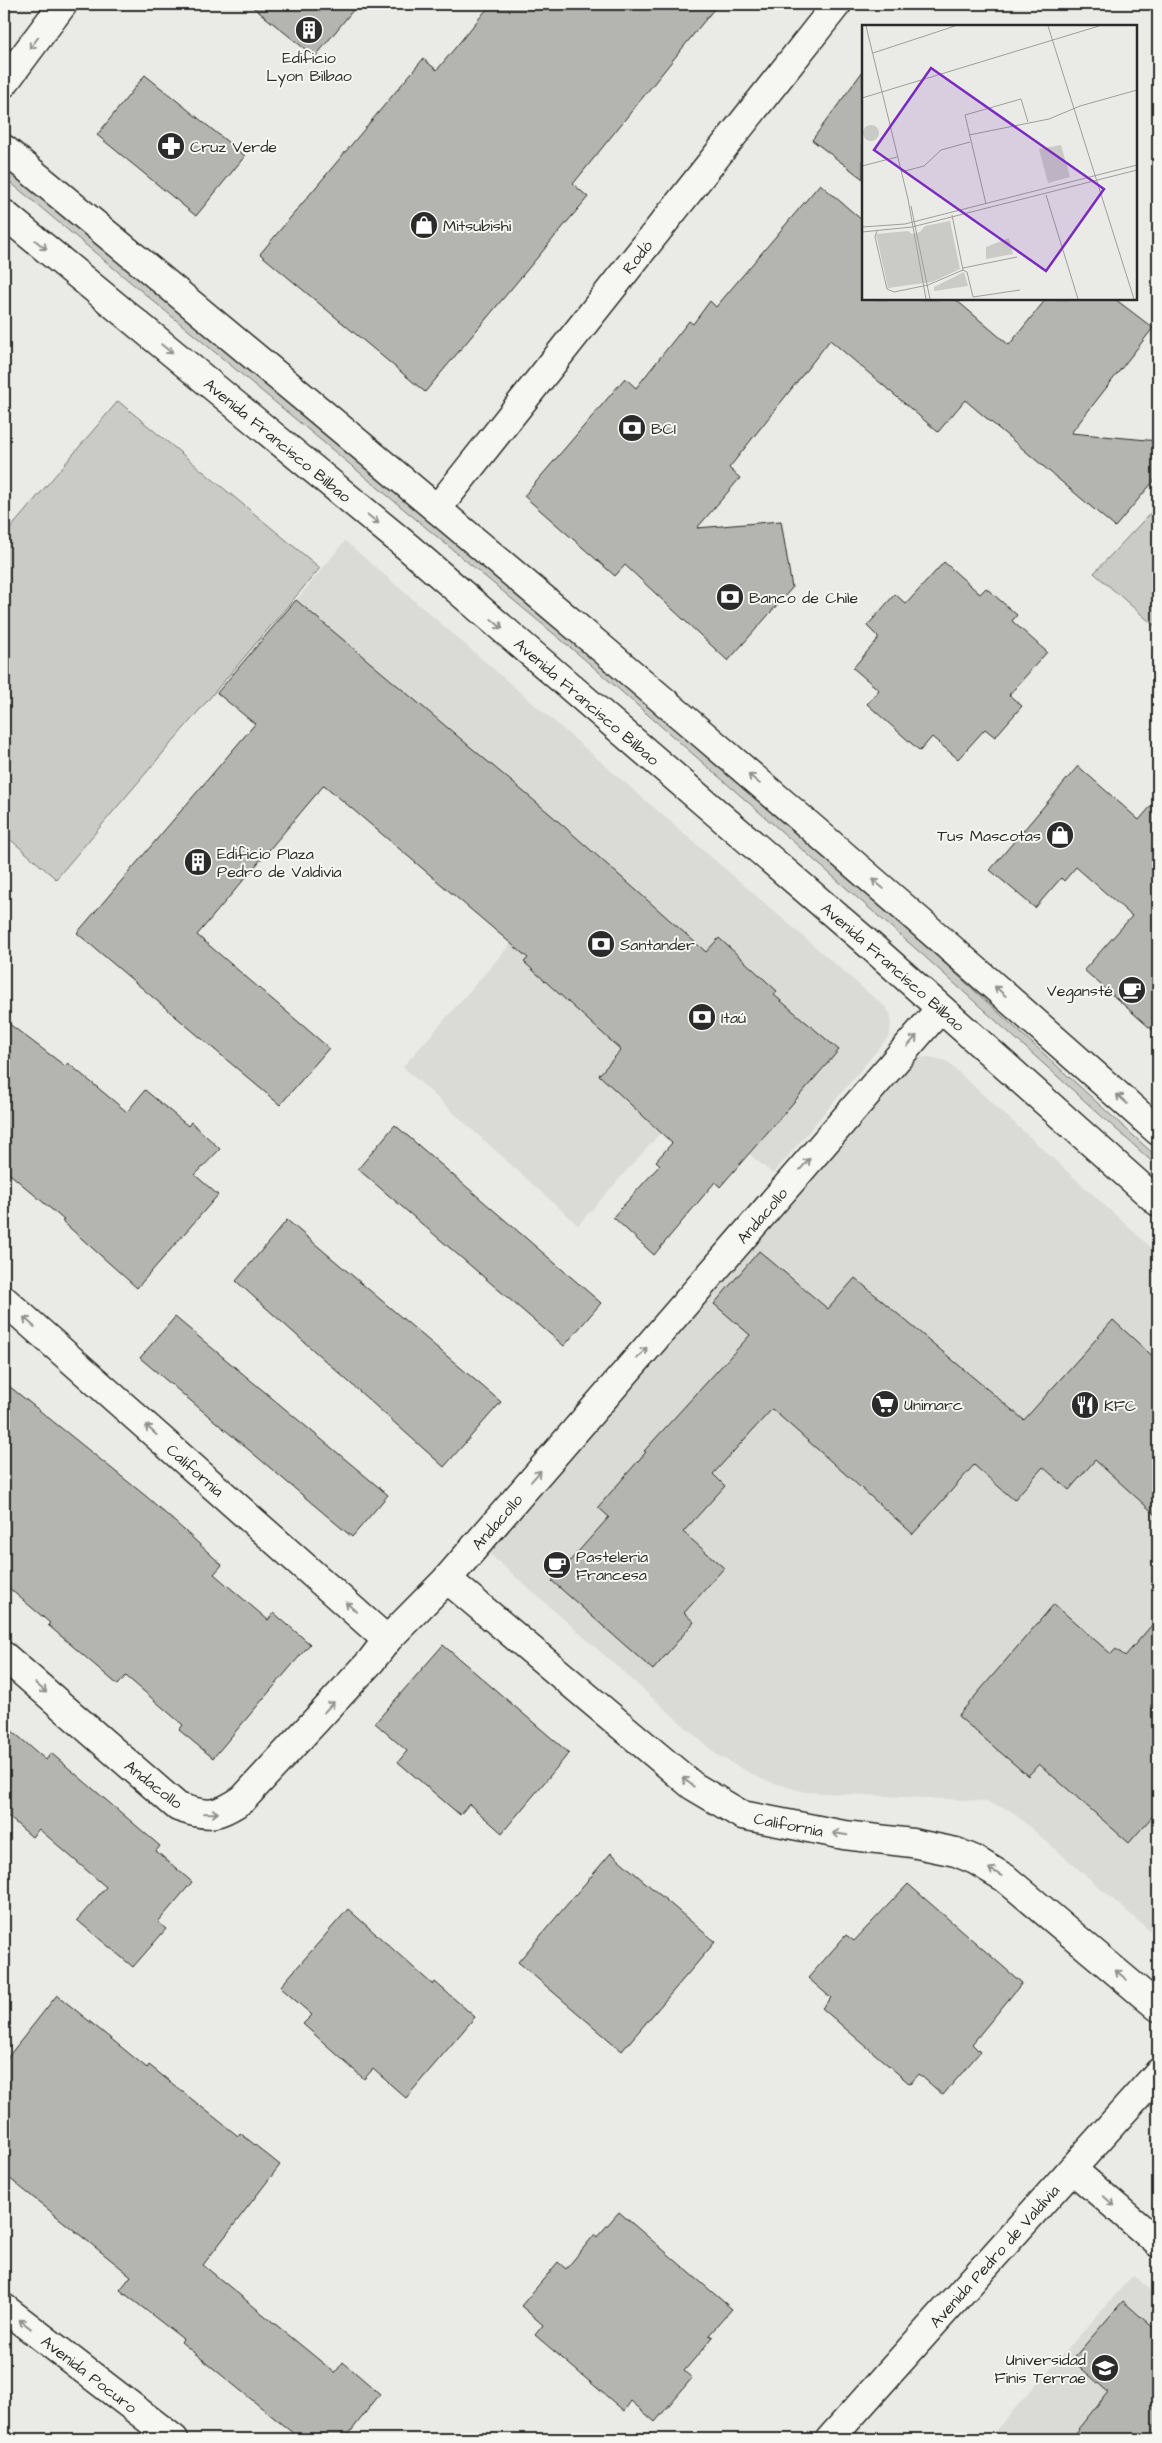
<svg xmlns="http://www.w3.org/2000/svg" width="1162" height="2443" viewBox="0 0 1162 2443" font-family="'Architects Daughter',sans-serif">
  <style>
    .built { fill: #dadad6 }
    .green { fill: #cacac7; stroke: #7a7a79 }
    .building { fill: #b4b4b1; stroke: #2b2b2b }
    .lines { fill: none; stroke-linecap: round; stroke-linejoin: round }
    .minor-casing { stroke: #2b2b2b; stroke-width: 31 }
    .tertiary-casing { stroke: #2b2b2b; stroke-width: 31 }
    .secondary-casing { stroke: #2b2b2b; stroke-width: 31 }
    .primary-casing { stroke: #2b2b2b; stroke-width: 31 }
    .minor { stroke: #f6f6f2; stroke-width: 28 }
    .tertiary { stroke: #f6f6f2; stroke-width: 28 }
    .secondary { stroke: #f6f6f2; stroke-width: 28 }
    .primary { stroke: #f6f6f2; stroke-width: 28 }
    .oneway { stroke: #90908e }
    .labels { text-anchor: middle; stroke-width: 4; stroke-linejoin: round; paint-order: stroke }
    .poi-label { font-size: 16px; fill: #2b2b2b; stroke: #f6f6f2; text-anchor: start }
    .street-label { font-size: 16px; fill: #2b2b2b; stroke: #f6f6f2 }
    .inset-road { fill: none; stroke: #9e9e9b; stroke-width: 1 }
    .view { fill: #7b2cbf; fill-opacity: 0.15; stroke: #7b2cbf; stroke-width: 2.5 }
    .inset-edge { fill: none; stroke: #2b2b2b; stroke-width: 2.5 }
  </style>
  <rect width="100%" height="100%" fill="#eaeae6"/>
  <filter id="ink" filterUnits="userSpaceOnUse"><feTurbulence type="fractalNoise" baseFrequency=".02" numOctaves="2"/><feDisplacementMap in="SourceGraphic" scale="10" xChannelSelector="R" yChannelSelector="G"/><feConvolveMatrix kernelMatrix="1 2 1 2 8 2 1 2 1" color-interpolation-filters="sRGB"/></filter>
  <g filter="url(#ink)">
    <!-- built -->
    <path class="built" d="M 345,541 L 886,1008 L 891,1015 L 890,1035 L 773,1174 L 688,1102 L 578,1225 L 403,1067 L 553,896 L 259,646 Z
      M 930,1057 L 946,1061 L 1158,1254 L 1158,1938 L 1010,1810 L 983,1801 L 805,1792 L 761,1779 L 717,1755 L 489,1553 L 486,1545 L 903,1067 L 918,1058 Z
      M 1133,2275 L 1158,2297 L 1158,2439 L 988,2439 Z"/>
    <!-- green -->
    <path class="green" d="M 4,165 L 618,679 L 919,940 L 1158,1158 L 1158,1167 L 924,956 L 583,658 L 4,177 Z
      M 118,401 L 320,568 L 56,879 L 4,834 L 4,536 Z
      M 1158,505 L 1158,629 L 1094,573 Z"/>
    <!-- building -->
    <path class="building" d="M 249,4 L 358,4 L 315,57 Z
      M 491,4 L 718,4 L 573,184 L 588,197 L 425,392 L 260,254 L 423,59 L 437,70 Z
      M 863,71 L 863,179 L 812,140 Z
      M 145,75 L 245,156 L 196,216 L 97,135 Z
      M 820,184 L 863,221 L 863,299 L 955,299 L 1009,345 L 1046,299 L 1115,299 L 1153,328 L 1071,433 L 1158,441 L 1158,476 L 1115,527 L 965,400 L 938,432 L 830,340 L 729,468 L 740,478 L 697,528 L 781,521 L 792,588 L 728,661 L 625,565 L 615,576 L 524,496 L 625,378 L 636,388 L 689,321 L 693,324 L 710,301 L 716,307 Z
      M 944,562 L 980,594 L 986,588 L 1017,615 L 1012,621 L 1047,652 L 1009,695 L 1022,706 L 995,737 L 985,729 L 958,759 L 932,737 L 920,751 L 867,704 L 879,690 L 853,668 L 879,638 L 867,626 L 895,594 L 906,604 Z
      M 296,600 L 550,814 L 706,952 L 719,938 L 777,991 L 774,995 L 839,1050 L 720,1187 L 715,1182 L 654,1255 L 613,1217 L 660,1165 L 656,1161 L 672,1143 L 599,1075 L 621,1050 L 524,962 L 528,958 L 324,785 L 197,935 L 329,1048 L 280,1105 L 77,933 L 255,724 L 217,693 Z
      M 1078,766 L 1139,820 L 1158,798 L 1158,1035 L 1084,970 L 1132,916 L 1076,867 L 1064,881 L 1061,878 L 1035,908 L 990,870 Z
      M 4,1020 L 65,1066 L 68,1063 L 127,1112 L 145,1090 L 188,1126 L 191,1122 L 220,1149 L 195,1175 L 218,1195 L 137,1288 L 62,1221 L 64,1220 L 4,1169 Z
      M 395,1125 L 601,1303 L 564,1346 L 358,1169 Z
      M 287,1220 L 501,1402 L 444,1467 L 236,1281 Z
      M 759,1251 L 828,1309 L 855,1278 L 1024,1420 L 1113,1320 L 1158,1361 L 1158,1517 L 1095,1460 L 1069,1490 L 1043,1467 L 1014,1500 L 974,1465 L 913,1534 L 772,1409 L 713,1474 L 725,1486 L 683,1532 L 724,1568 L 684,1613 L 694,1622 L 653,1670 L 552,1581 L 609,1517 L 598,1507 L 646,1452 L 644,1451 L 750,1335 L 714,1304 Z
      M 175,1317 L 388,1495 L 352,1537 L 140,1358 Z
      M 4,1382 L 147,1497 L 185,1531 L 222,1565 L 214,1574 L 268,1620 L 274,1613 L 310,1644 L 213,1758 L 179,1730 L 183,1725 L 126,1676 L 118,1685 L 48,1625 L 50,1623 L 4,1584 Z
      M 1054,1604 L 1111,1654 L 1116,1649 L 1125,1656 L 1158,1618 L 1158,1810 L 1129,1843 L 1039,1764 L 1028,1776 L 958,1716 Z
      M 443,1645 L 569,1753 L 502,1833 L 469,1804 L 460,1815 L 398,1762 L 407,1751 L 375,1723 Z
      M 4,1724 L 46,1760 L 51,1753 L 160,1846 L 156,1851 L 192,1882 L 158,1922 L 166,1929 L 133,1967 L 77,1920 L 106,1887 L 39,1829 L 32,1837 L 4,1813 Z
      M 611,1853 L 715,1942 L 622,2051 L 518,1962 Z
      M 908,1884 L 1022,1983 L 972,2044 L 980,2052 L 943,2095 L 919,2074 L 910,2084 L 847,2030 L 822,2008 L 831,1998 L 808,1978 L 846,1935 L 854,1941 Z
      M 348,1909 L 433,1985 L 435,1982 L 475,2017 L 406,2098 L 373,2069 L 364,2079 L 303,2024 L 312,2015 L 280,1987 Z
      M 57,1995 L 147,2068 L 149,2065 L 238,2136 L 240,2133 L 280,2165 L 203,2265 L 335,2373 L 343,2362 L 380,2394 L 345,2439 L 300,2439 L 181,2342 L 183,2339 L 120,2290 L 131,2276 L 4,2174 L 4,2062 Z
      M 619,2212 L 732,2309 L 709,2335 L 713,2337 L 684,2371 L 692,2378 L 655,2422 L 631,2401 L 624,2411 L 535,2335 L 543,2325 L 521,2306 L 558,2262 L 566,2269 L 595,2234 L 597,2237 Z
      M 1123,2301 L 1158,2332 L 1158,2439 L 1070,2439 L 1108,2392 L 1072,2360 Z"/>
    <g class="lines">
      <defs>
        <g id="minor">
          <path id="s1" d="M 437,509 L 837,4"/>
          <path id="s2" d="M 4,1300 L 387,1640"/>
          <path id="s3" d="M 447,1579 L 693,1786 L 742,1815 L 844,1835 L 912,1843 L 956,1852 L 975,1860 L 1005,1878 L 1158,2007"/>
          <path id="s4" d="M 4,1656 L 178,1807 C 208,1817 217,1817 243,1799 L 371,1661 L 387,1640 L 447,1579 L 940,1009"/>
          <path d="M 1072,2169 L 1158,2243"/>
        </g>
        <path id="tertiary" d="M 4,83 L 63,4"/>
        <g id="secondary">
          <path id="s5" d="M 4,2308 L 174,2439"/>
          <path id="s6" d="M 830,2439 L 1158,2073"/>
        </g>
        <g id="primary">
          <path d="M 4,149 C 394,471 781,795 1158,1131"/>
          <path id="s7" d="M 4,214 L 409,548 L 863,939 L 1158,1202"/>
        </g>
      </defs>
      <!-- minor casing -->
      <use href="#minor" class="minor-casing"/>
      <!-- tertiary casing -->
      <use href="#tertiary" class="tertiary-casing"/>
      <!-- secondary casing -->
      <use href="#secondary" class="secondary-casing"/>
      <!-- primary casing -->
      <use href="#primary" class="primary-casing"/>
      <!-- minor -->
      <use href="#minor" class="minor"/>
      <!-- tertiary -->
      <use href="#tertiary" class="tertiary"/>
      <!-- secondary -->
      <use href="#secondary" class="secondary"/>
      <!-- primary -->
      <use href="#primary" class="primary"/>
    </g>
    <!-- one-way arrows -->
    <defs><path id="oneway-shaft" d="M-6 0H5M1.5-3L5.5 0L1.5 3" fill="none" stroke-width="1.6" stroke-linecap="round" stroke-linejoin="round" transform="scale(1.25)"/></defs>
    <g class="oneway">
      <use href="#oneway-shaft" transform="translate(34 43) rotate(127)"/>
      <use href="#oneway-shaft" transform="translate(41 245) rotate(39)"/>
      <use href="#oneway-shaft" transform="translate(167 349) rotate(39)"/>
      <use href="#oneway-shaft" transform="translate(373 519) rotate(39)"/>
      <use href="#oneway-shaft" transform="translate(497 624) rotate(41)"/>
      <use href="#oneway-shaft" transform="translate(754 779) rotate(-140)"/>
      <use href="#oneway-shaft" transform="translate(878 884) rotate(-140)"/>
      <use href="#oneway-shaft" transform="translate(1000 991) rotate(-138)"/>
      <use href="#oneway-shaft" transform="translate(912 1041) rotate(-49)"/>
      <use href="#oneway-shaft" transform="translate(1122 1099) rotate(-138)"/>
      <use href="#oneway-shaft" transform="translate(805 1164) rotate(-49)"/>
      <use href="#oneway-shaft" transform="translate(29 1322) rotate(-138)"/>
      <use href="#oneway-shaft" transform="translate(642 1353) rotate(-49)"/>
      <use href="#oneway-shaft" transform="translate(151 1430) rotate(-138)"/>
      <use href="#oneway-shaft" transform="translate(536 1476) rotate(-49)"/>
      <use href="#oneway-shaft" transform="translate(351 1607) rotate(-138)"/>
      <use href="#oneway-shaft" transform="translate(41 1688) rotate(41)"/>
      <use href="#oneway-shaft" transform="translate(329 1707) rotate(-47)"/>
      <use href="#oneway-shaft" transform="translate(688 1782) rotate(-141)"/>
      <use href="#oneway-shaft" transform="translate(211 1813) rotate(-1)"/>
      <use href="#oneway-shaft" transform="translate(840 1834) rotate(-171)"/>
      <use href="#oneway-shaft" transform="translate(995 1872) rotate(-149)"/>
      <use href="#oneway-shaft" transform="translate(1121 1975) rotate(-140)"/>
      <use href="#oneway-shaft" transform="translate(1109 2201) rotate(41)"/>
      <use href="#oneway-shaft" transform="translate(25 2324) rotate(-142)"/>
    </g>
  </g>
  <!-- icons -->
  <defs>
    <symbol id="building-disc" viewBox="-11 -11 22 22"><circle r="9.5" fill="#2b2b2b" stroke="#f6f6f2"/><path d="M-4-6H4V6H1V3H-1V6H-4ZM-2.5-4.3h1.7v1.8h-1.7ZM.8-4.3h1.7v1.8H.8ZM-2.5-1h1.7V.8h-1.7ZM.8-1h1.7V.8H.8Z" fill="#fff"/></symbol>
    <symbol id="pharmacy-disc" viewBox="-11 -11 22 22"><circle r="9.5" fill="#2b2b2b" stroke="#f6f6f2"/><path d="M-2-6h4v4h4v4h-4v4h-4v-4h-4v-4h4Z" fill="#fff"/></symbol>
    <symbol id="shop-disc" viewBox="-11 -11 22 22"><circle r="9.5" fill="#2b2b2b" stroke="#f6f6f2"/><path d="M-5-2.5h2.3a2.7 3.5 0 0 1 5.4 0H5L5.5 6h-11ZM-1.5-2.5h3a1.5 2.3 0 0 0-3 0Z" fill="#fff"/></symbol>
    <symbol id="bank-disc" viewBox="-11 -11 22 22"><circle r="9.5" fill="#2b2b2b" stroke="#f6f6f2"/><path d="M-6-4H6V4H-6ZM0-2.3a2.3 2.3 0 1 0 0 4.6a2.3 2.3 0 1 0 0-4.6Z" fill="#fff"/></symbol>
    <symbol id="cafe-disc" viewBox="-11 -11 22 22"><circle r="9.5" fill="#2b2b2b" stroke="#f6f6f2"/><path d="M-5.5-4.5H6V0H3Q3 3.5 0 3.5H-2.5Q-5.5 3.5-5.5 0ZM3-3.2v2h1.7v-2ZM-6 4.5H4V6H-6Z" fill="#fff"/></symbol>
    <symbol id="supermarket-disc" viewBox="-11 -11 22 22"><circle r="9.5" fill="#2b2b2b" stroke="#f6f6f2"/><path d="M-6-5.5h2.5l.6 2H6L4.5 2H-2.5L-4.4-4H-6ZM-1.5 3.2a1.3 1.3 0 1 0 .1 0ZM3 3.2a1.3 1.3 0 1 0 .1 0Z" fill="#fff"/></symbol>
    <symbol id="restaurant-disc" viewBox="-11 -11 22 22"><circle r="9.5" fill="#2b2b2b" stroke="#f6f6f2"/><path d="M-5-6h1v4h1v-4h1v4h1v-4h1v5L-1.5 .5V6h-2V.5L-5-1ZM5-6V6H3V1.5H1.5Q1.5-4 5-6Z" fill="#fff"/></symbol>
    <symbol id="university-disc" viewBox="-11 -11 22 22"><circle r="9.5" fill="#2b2b2b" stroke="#f6f6f2"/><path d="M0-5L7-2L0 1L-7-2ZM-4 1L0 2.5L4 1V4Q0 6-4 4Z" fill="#fff"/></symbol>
  </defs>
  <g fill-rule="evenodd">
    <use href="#building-disc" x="293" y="14" width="32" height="32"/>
    <use href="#pharmacy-disc" x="155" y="130" width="32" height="32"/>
    <use href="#shop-disc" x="408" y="209" width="32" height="32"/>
    <use href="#bank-disc" x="616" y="412" width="32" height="32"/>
    <use href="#bank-disc" x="714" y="581" width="32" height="32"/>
    <use href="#shop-disc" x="1044" y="819" width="32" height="32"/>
    <use href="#building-disc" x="182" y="846" width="32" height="32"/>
    <use href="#bank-disc" x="585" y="928" width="32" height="32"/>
    <use href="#cafe-disc" x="1116" y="974" width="32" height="32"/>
    <use href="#bank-disc" x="686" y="1001" width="32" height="32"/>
    <use href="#supermarket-disc" x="869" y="1388" width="32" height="32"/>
    <use href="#restaurant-disc" x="1069" y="1389" width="32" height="32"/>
    <use href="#cafe-disc" x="541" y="1549" width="32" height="32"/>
    <use href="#university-disc" x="1089" y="2352" width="32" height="32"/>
  </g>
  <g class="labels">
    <!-- poi labels -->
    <g class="poi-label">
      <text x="309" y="63" text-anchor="middle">Edificio<tspan x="309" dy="18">Lyon Bilbao</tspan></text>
      <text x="190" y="152">Cruz Verde</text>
      <text x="443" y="231">Mitsubishi</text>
      <text x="651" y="434">BCI</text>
      <text x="749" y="603">Banco de Chile</text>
      <text x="1041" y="841" text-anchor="end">Tus Mascotas</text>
      <text x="217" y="859">Edificio Plaza<tspan x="217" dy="18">Pedro de Valdivia</tspan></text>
      <text x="620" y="950">Santander</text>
      <text x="1113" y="996" text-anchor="end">Vegansté</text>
      <text x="721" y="1023">Itaú</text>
      <text x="904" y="1410">Unimarc</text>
      <text x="1104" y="1411">KFC</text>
      <text x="576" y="1562">Pasteleria<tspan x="576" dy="18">Francesa</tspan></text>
      <text x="1086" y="2365" text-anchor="end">Universidad<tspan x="1086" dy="18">Finis Terrae</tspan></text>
    </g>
    <!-- street labels -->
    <g class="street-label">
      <text dy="6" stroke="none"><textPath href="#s1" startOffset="322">Rodó</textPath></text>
      <text dy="6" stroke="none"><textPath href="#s7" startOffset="355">Avenida Francisco Bilbao</textPath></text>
      <text dy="6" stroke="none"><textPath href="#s7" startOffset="760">Avenida Francisco Bilbao</textPath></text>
      <text dy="6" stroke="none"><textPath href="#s7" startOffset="1165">Avenida Francisco Bilbao</textPath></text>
      <text dy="6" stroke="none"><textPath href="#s4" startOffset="1081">Andacollo</textPath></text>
      <text dy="6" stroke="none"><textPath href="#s2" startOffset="256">California</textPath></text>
      <text dy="6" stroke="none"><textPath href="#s4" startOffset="676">Andacollo</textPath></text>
      <text transform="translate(154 1784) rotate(38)" y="6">Andacollo</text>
      <text dy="6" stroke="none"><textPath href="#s3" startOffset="426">California</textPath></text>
      <text dy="6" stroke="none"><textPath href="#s6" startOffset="246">Avenida Pedro de Valdivia</textPath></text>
      <text dy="6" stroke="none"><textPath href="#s5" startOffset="108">Avenida Pocuro</textPath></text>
    </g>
  </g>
  <!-- overview -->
  <g transform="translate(862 25)">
    <rect width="275" height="275" fill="#eaeae6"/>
    <path d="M1 108a8 8 0 1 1 16 0a8 8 0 1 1-16 0ZM 199,120 L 208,152 L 186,158 L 177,124 ZM 88,196 L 98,244 L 70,257 L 26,263 L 14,209 L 46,206 L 50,209 L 58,207 L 63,201 ZM 147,213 L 151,229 L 124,234 L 124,222 ZM 102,247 L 106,261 L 72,266 L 72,262 Z" fill="#cacac7"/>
    <path class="inset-road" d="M 4,1 L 46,174 L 64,274M 186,1 L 272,274M 11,28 L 93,1M 0,73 L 237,1M 107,110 L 187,94 L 218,81 L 275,65M 0,141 L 35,132M 39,147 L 62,141 L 79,125 L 108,117M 184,170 L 216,274M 124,179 L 103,90 L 159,74 L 166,97M 49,181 L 68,274M 0,202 L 43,199 L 275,140M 15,206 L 13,212 L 25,264 L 32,267 L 66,260 L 101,245 L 90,190M 0,207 L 50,202 L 275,145M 101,243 L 155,232M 101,245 L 105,247 L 111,272 L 158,265"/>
    <path class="view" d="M 69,43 L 242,164 L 184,246 L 12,125 Z"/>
    <rect width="275" height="275" class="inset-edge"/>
  </g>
  <!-- margin -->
  <rect width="1162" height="2443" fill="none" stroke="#f6f6f2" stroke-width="20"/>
  <rect x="10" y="10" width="1142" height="2423" fill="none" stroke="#2b2b2b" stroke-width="2" filter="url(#ink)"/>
</svg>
